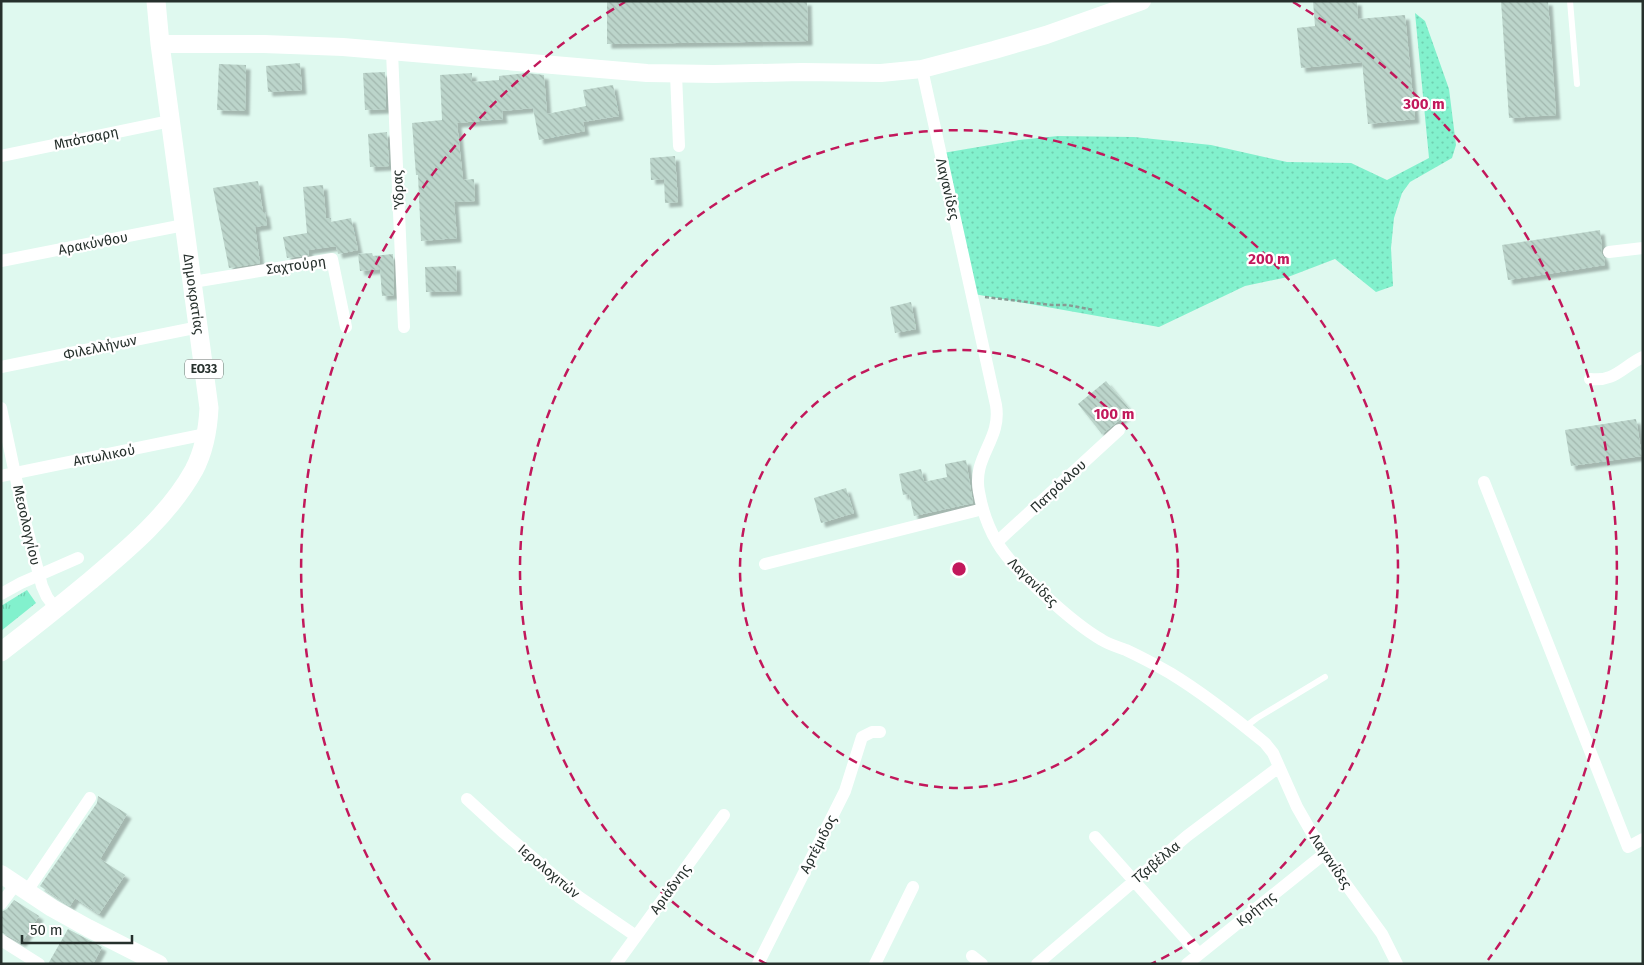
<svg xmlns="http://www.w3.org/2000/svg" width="1644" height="965" viewBox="0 0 1644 965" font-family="'Fira Sans',sans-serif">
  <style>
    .grass { fill: url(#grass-dots) }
    .park { fill: url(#park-tufts) }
    .building { fill: url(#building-back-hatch); filter: url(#shadow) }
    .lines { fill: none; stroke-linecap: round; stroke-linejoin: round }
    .path { stroke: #889b94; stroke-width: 2.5; stroke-dasharray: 4 2.5; stroke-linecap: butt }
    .lane { stroke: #fff; stroke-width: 6 }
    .street { stroke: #fff; stroke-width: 12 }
    .secondary { stroke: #fff; stroke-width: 18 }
    .primary { stroke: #fff; stroke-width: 19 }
    .ring { fill: none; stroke: #c2185b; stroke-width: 2.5; stroke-dasharray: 9 6 }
    .labels { text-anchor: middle; stroke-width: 4.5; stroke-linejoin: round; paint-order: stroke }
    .shield { fill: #fff; stroke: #676e6b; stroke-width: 1 }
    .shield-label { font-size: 12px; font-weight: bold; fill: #26302c }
    .street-label { font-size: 14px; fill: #26302c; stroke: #fff }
    .centre { fill: #c2185b; stroke: #fff; stroke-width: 2.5 }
    .ring-label { font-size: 15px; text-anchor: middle; font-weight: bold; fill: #c2185b; stroke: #fff; stroke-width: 4.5; stroke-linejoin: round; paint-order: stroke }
  </style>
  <defs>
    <pattern id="grass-dots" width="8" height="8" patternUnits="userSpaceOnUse" patternTransform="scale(1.25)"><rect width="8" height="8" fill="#82f1cd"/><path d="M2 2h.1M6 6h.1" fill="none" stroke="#70cfb0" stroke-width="1.8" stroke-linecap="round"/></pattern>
    <pattern id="park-tufts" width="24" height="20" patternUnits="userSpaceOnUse" patternTransform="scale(1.25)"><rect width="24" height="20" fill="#82f1cd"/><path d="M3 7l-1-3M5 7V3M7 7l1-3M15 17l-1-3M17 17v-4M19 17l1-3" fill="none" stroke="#70cfb0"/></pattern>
    <pattern id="building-back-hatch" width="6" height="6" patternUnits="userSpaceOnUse" patternTransform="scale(1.25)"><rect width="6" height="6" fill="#bcd5cb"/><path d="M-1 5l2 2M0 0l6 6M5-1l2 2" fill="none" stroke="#a1b7ae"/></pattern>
    <filter id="shadow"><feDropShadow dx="4.5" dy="4.5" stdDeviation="1" flood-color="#0004"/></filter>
  </defs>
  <rect width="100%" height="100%" fill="#dff9ef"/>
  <!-- grass -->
  <path class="grass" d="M 1415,13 L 1425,21 L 1449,89 L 1456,145 L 1452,158 L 1410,182 L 1402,193 L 1394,218 L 1391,248 L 1393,286 L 1376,292 L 1335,259 L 1288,277 L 1245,286 L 1159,327 L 974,294 L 943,153 L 1019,140 L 1058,136 L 1134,137 L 1211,145 L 1287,162 L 1351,163 L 1387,180 L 1429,158 Z"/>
  <!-- park -->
  <path class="park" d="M 27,590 L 36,603 L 1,631 L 1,606 Z"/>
  <!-- building -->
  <path class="building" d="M 607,1 L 807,1 L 808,41 L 607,44 Z
    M 1313,1 L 1357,1 L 1358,19 L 1405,15 L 1415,119 L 1368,124 L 1362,62 L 1301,68 L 1297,28 L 1315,26 Z
    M 1501,1 L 1548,1 L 1556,115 L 1509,118 Z
    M 300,63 L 302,90 L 268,92 L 266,66 Z
    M 219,64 L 246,65 L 245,111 L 217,110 Z
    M 385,72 L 386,109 L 365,110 L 363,73 Z
    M 472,73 L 472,82 L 499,80 L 499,76 L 527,73 L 544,75 L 547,114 L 586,106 L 583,90 L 613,85 L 619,116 L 583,122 L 585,131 L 539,140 L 533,108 L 502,111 L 503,119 L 457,123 L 463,180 L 474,179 L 475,201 L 454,202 L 457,238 L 421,241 L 418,175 L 416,175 L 412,123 L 442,120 L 440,75 Z
    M 387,132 L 389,166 L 370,167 L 368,134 Z
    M 675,156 L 678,202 L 665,203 L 664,179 L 651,180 L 650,158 Z
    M 258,181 L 263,212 L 265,212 L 267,225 L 255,227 L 260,263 L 229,268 L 213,188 Z
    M 323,185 L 326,218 L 331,218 L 331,222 L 351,218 L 358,250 L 338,254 L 336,246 L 308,250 L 309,255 L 287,258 L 283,237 L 307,233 L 303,187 Z
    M 1600,230 L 1602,248 L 1601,253 L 1604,258 L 1605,265 L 1508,280 L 1502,245 Z
    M 372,253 L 373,256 L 393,254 L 394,295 L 382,296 L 380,269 L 360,271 L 358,254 Z
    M 456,266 L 457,291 L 426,292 L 425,267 Z
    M 911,302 L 916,329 L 895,333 L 890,307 Z
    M 1106,381 L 1131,411 L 1102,434 L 1078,404 Z
    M 1636,419 L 1642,456 L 1571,466 L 1565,430 Z
    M 966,460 L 973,503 L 914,516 L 909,494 L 903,495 L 899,474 L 921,469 L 924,482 L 947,477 L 945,464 Z
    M 846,488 L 854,513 L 821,523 L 814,498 Z
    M 98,796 L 127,814 L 100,859 L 125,875 L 99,914 L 75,898 L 70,906 L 40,886 L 97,803 Z
    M 14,900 L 39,916 L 22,942 L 20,942 L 1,932 L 1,912 L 7,909 Z
    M 68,929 L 102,947 L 93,964 L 48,964 Z"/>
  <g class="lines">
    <!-- path -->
    <path class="path" d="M 985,297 L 1052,305 L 1067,305 L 1094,310"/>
    <!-- lane -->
    <path class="lane" d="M 1570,1 L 1577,84
      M 1245,727 L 1257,718 L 1325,677"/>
    <!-- street -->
    <path class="street" d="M 392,52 L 404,327
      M 922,69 L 996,405 C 1002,440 972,456 979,492 C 982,509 988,527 997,542 C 1012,569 1074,624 1102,640 C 1110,645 1118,647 1126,650 C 1141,657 1156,665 1170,673 C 1203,693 1236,719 1265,743 L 1273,753 L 1297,807 L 1324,854 L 1382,934 L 1397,964
      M 676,74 L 679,146
      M 1,156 L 170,121
      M 1609,252 L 1643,248
      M 1,261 L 184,225
      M 193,282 L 332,259 L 346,327
      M 1,367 L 199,327
      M 1590,379 C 1615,382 1622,367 1643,357
      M 1,408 L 25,521 L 42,586 L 47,597 L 56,609
      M 1,476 L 206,434
      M 1484,482 L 1628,847 L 1643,839
      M 997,542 L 1119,430
      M 765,564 L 983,509
      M 1,594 L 21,583 L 78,558
      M 467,799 L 504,833 L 579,897 L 636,936
      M 1095,837 L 1199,954
      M 27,891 L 90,798
      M 1,904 L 16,884
      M 1,940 L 39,964
      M 972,956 L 982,964
      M 616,964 L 724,815
      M 758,964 L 845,791 L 862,737 L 872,732 L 880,732
      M 875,964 L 913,887
      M 1037,964 L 1187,836 L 1279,767
      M 1187,964 L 1324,854"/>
    <!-- secondary -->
    <path class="secondary" d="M 160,44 L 264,44 L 343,47 L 647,73 L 714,74 L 802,72 L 881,73 L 922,69 L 994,50 L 1046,35 L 1142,1
      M 1,874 L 52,908 L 88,928 L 159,964"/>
    <!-- primary -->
    <path class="primary" d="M 1,652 C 31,629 61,605 90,581 C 128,549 169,515 194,470 C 204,451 208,429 209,408 L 160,44 L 156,1"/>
  </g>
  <!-- distance rings -->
  <g class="ring">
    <circle cx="959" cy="569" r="219"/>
    <path d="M767 964A439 439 0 1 1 1151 964"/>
    <path d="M430 960A658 658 0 0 1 625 2M1293 2A658 658 0 0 1 1488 960"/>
  </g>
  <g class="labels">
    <!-- shield labels -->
    <rect class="shield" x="185" y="359.5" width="38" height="19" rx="4"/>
    <g class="shield-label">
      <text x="204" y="373">ΕΟ33</text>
    </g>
    <!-- street labels -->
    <g class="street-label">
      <text transform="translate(86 138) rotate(-12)" y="5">Μπότσαρη</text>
      <text transform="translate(948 189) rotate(77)" y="5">Λαγανίδες</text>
      <text transform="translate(398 190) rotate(-93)" y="5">Ύδρας</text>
      <text transform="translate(93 243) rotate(-11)" y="5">Αρακύνθου</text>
      <text transform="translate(296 265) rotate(-8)" y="5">Σαχτούρη</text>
      <text transform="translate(194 294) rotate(82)" y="5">Δημοκρατίας</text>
      <text transform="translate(100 347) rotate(-12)" y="5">Φιλελλήνων</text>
      <text transform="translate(104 455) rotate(-11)" y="5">Αιτωλικού</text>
      <text transform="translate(1058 486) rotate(-43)" y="5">Πατρόκλου</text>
      <text transform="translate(27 525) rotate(77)" y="5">Μεσολογγίου</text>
      <text transform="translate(1033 582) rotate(44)" y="5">Λαγανίδες</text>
      <text transform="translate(818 844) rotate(-63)" y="5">Αρτέμιδος</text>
      <text transform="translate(1331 861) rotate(56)" y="5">Λαγανίδες</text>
      <text transform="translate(1156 862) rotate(-40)" y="5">Τζαβέλλα</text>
      <text transform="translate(549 871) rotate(40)" y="5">Ιερολοχιτών</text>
      <text transform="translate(670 889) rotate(-54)" y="5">Αριάδνης</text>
      <text transform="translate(1256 909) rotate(-39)" y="5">Κρήτης</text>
    </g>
  </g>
  <circle cx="959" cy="569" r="8" class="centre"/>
  <g class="ring-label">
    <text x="1424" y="109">300 m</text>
    <text x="1269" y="264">200 m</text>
    <text x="1114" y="419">100 m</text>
  </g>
  <!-- border -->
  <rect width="1644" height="965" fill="none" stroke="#26302c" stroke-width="5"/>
  <!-- scale -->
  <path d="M22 935v8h110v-8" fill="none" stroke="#26302c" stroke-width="2.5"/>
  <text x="30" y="935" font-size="15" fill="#26302c" stroke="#ffffff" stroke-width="4" paint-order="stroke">50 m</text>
</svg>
